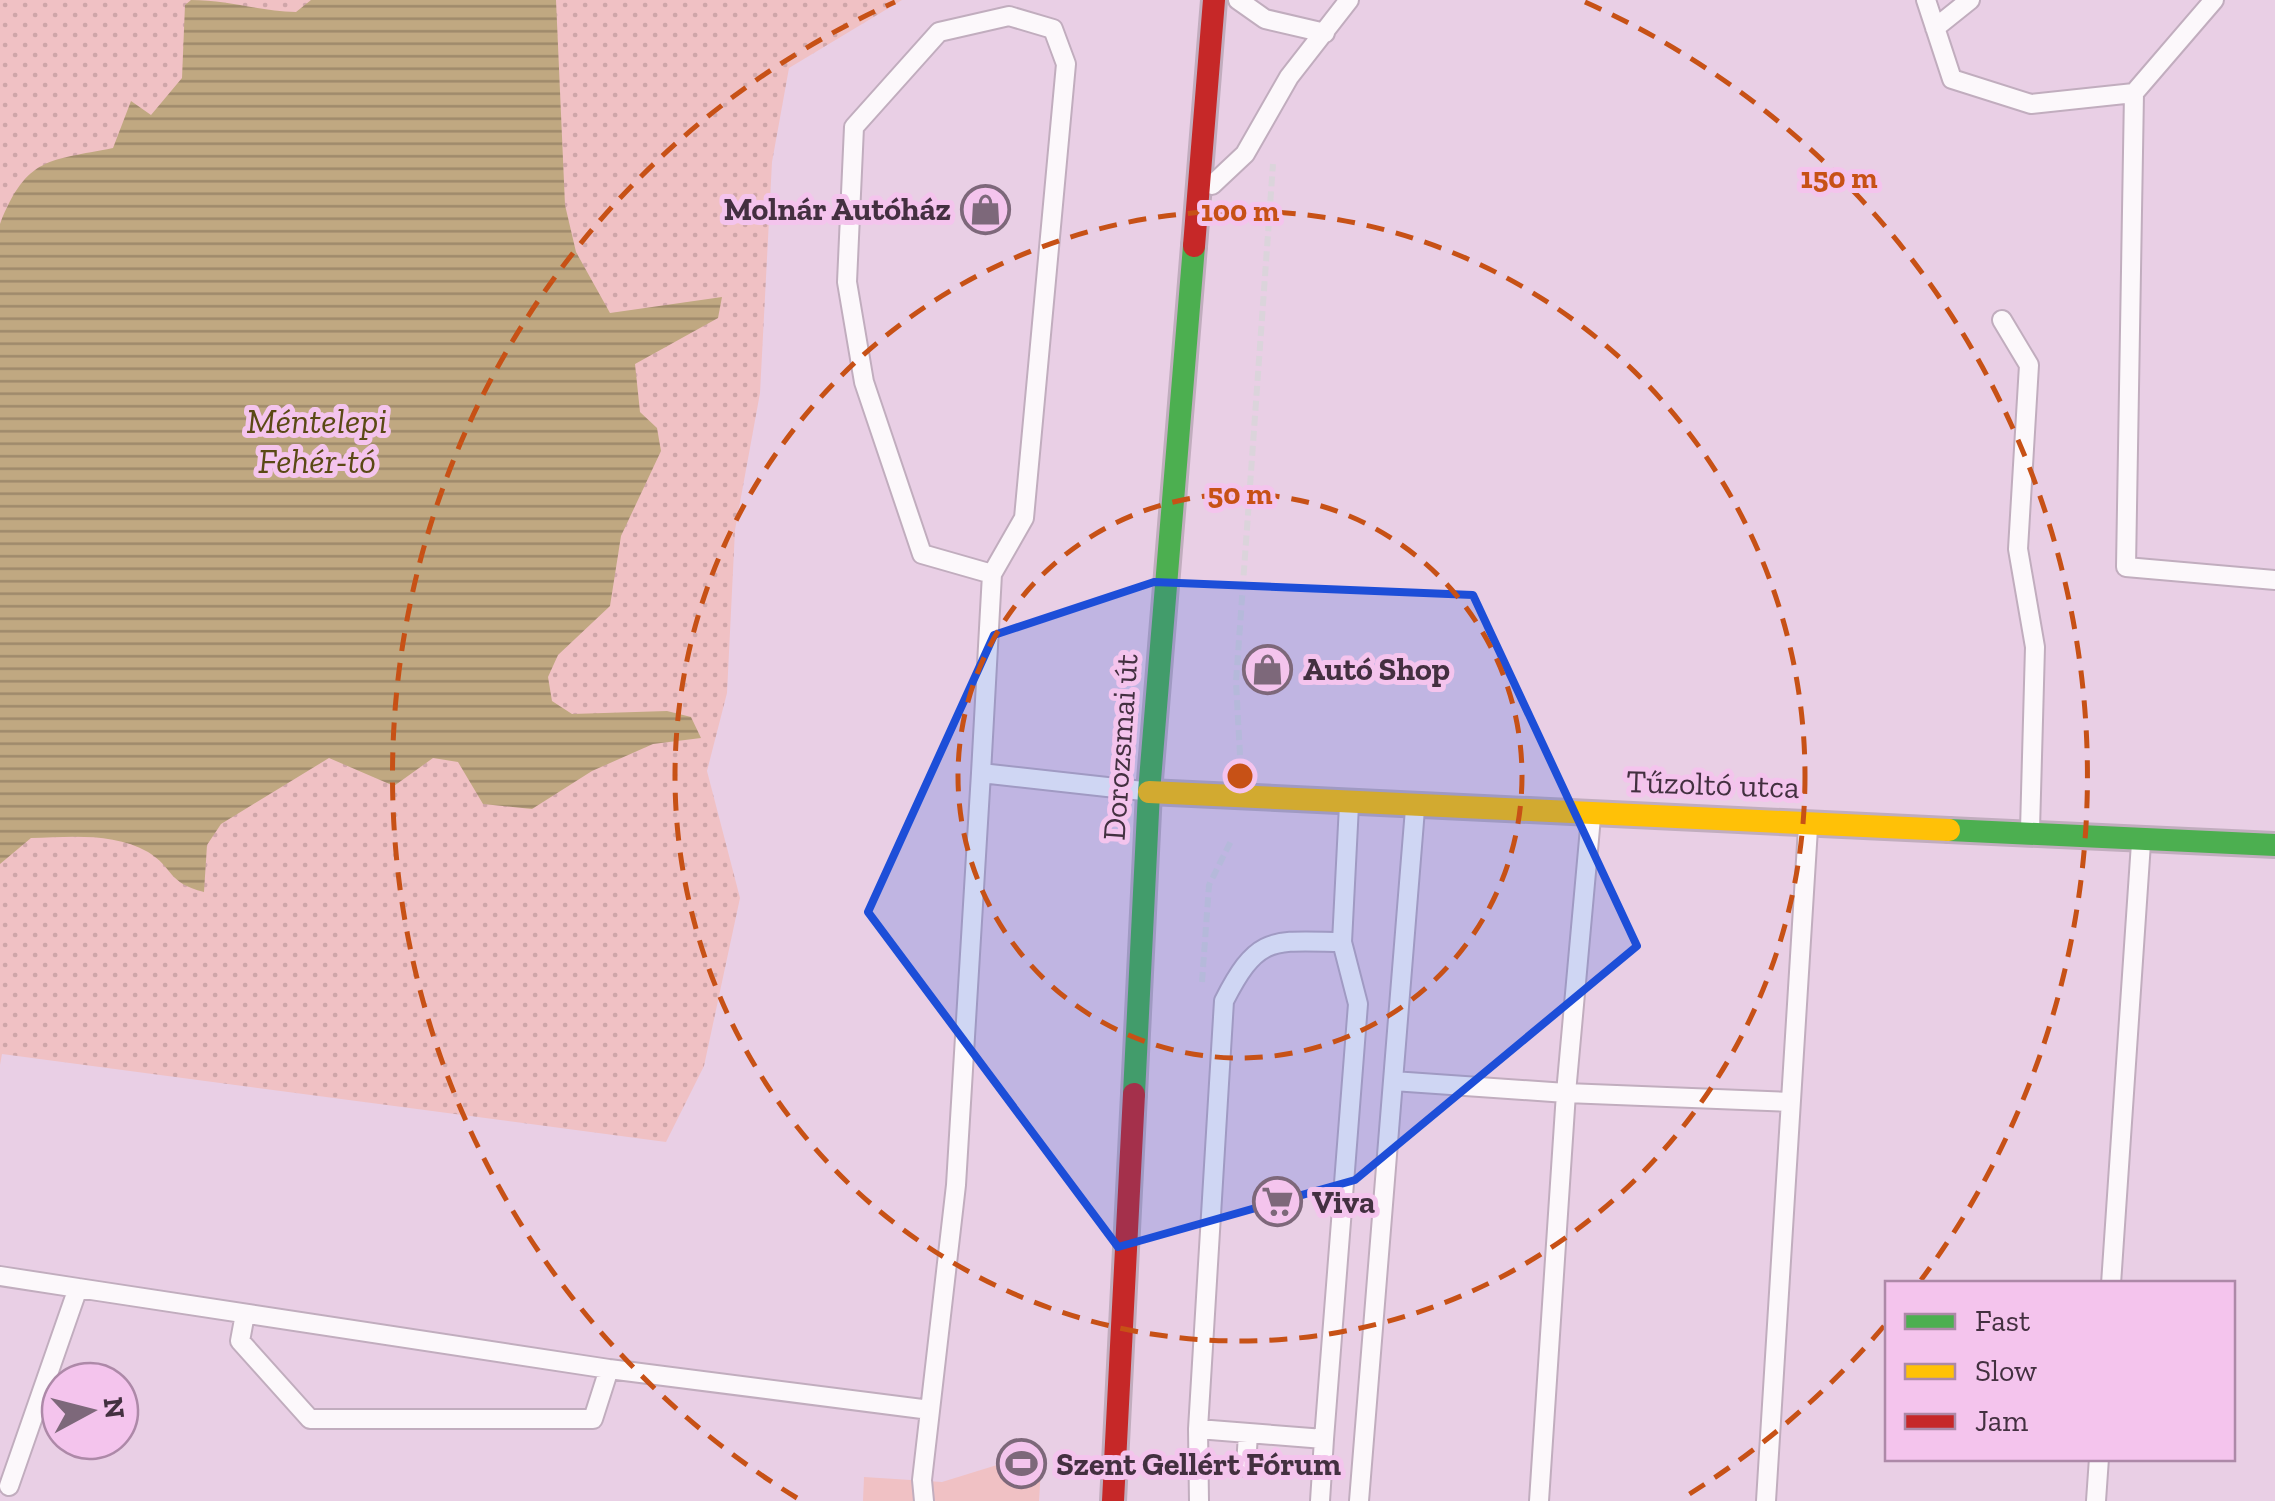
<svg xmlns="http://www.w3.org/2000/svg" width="2275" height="1501" viewBox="0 0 2275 1501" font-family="'Zilla Slab',serif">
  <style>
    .grass { fill: url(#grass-dots) }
    .pitch { fill: #f0c1c4 }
    .water { fill: url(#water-rules) }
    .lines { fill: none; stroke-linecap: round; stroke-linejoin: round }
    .lane-casing { stroke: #c1adbe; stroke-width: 22 }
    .fast-casing { stroke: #c1adbe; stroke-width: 28 }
    .slow-casing { stroke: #c1adbe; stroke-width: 28 }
    .jam-casing { stroke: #c1adbe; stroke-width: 28 }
    .path { stroke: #dbd4db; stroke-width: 6; stroke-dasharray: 10 5; stroke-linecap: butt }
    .lane { stroke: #fcf8fb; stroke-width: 18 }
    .fast { stroke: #4caf50; stroke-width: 22 }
    .slow { stroke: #ffc107; stroke-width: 22 }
    .jam { stroke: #c62828; stroke-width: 22 }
    .marked { fill: #1d4ed8; fill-opacity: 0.2; stroke: #1d4ed8; stroke-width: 8; stroke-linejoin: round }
    .ring { fill: none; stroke: #c75116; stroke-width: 5; stroke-dasharray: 18 12 }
    .labels { text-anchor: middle; stroke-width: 10; stroke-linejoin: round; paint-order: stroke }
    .poi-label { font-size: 32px; font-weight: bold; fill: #433040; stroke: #f4c4ed; text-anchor: start }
    .street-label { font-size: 32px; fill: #433040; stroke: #f4c4ed }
    .water-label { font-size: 35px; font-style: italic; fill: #5a4915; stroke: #f4c4ed }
    .centre { fill: #c75116; stroke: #f4c4ed; stroke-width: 5 }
    .ring-label { font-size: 30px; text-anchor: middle; font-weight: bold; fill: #c75116; stroke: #f4c4ed; stroke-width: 10; stroke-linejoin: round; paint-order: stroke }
  </style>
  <defs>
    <pattern id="grass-dots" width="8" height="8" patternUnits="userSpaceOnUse" patternTransform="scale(2.5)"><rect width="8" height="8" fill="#f0c1c4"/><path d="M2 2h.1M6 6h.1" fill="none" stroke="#cfa6a9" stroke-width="1.8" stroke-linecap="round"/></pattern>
    <pattern id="water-rules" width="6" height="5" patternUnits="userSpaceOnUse" patternTransform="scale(2.5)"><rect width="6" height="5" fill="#c0a881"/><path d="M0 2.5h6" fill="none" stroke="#9e896b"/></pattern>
  </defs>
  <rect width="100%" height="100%" fill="#e9cfe5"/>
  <!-- grass -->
  <path class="grass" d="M 0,0 L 902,0 L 789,68 L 772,162 L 760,393 L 735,530 L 727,693 L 707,771 L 740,898 L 704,1066 L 666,1142 L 2,1054 L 0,1065 Z"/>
  <!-- pitch -->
  <path class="pitch" d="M 1042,1451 L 1039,1501 L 863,1501 L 864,1477 L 942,1482 Z"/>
  <!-- water -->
  <path class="water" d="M 191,0 C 228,0 259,11 296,12 L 311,0 L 556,0 L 565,205 L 576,252 L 610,313 L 722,297 L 718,318 L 635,364 L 640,412 L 657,428 L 661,451 L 621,536 L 610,606 L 558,655 L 548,677 L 552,701 L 572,714 L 667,711 L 691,717 L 701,738 L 653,744 L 592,771 L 532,809 L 483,804 L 458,762 L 433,758 L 394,786 L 329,758 L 221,824 L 207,845 L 204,892 C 167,883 174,868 148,852 C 113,832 69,837 31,838 L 0,864 L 0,224 C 27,156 49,161 113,148 L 131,101 L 151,115 L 182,78 L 185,5 Z"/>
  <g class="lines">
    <defs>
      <path id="lane" d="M 1238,0 L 1265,19 L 1325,33
        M 1926,0 L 1952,79 L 2031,104 L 2134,93
        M 2214,0 L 2134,93 L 2126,567 L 2275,580
        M 1935,28 L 1970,0
        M 1212,185 L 1245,154 L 1289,77 L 1349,0
        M 2002,320 L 2029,365 L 2018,549 L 2035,647 L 2030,830
        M 981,773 L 992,574 L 1024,518 L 1066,64 L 1053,29 L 1009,16 L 939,32 L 854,127 L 847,282 L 864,382 L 922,554 L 992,574
        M 1393,1081 L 1566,1093 L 1591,817
        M 0,1276 L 78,1288
        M 2111,1284 L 2141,843
        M 245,1314 L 240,1341 L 310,1419 L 593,1419 L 609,1369
        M 1198,1429 L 1324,1439 L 1358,1004 L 1342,942 L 1349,805
        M 1246,1467 L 1248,1433
        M 9,1486 L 78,1288 L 609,1369 L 930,1410
        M 924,1501 L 922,1480 L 956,1185 L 981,773 L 1143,791
        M 1199,1501 L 1198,1429 L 1224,1001 C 1258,934 1272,941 1342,942
        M 1320,1501 L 1324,1439
        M 1359,1501 L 1415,809
        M 1539,1501 L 1566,1093 L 1790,1102
        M 1766,1501 L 1808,828
        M 2096,1501 L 2099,1458"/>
      <path id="fast" d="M 1949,830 L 2275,845
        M 1134,1094 L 1149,792 L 1194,246"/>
      <path id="slow" d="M 1149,792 L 1949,830"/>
      <path id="jam" d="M 1194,246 L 1214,0
        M 1113,1501 L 1134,1094"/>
    </defs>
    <!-- lane casing -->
    <use href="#lane" class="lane-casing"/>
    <!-- fast casing -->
    <use href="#fast" class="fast-casing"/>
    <!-- slow casing -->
    <use href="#slow" class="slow-casing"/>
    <!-- jam casing -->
    <use href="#jam" class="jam-casing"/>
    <!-- path -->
    <path class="path" d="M 1240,755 L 1236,682 L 1273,164
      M 1202,982 L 1209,885 L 1231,841"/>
    <!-- lane -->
    <use href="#lane" class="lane"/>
    <!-- fast -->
    <use href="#fast" class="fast"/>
    <!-- slow -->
    <use href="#slow" class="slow"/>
    <!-- jam -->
    <use href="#jam" class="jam"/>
  </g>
  <!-- marked area -->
  <path class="marked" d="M 1154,582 L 1473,595 L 1637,946 L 1355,1180 L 1118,1247 L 868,912 L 994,635 Z"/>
  <!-- distance rings -->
  <g class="ring">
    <circle cx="1240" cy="776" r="282"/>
    <circle cx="1240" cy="776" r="565"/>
    <path d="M1884 1326A847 847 0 0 1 1683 1498M797 1498A847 847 0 0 1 895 2M1585 2A847 847 0 0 1 1921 1280"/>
  </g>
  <!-- icons -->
  <defs>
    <symbol id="shop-ring" viewBox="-11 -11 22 22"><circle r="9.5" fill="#f4c4ed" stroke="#7d687a" stroke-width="1.5"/><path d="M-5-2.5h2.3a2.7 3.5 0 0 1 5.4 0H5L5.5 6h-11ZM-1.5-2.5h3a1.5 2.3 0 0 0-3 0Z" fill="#7d687a"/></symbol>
    <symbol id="supermarket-ring" viewBox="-11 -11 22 22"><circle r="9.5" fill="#f4c4ed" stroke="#7d687a" stroke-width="1.5"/><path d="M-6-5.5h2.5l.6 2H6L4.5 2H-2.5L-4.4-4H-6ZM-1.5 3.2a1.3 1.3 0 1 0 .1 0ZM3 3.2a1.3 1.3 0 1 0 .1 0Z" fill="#7d687a"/></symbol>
    <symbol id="stadium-ring" viewBox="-11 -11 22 22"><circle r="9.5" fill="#f4c4ed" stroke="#7d687a" stroke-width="1.5"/><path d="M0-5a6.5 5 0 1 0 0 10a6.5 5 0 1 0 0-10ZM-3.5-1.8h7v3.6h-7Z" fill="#7d687a"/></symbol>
  </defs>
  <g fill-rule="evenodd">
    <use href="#shop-ring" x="958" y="182" width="55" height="55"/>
    <use href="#shop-ring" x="1240" y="642" width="55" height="55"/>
    <use href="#supermarket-ring" x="1250" y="1174" width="55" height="55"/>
    <use href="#stadium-ring" x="994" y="1436" width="55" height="55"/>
  </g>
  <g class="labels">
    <!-- poi labels -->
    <g class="poi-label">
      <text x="951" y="220" text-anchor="end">Molnár Autóház</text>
      <text x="1303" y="680">Autó Shop</text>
      <text x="1312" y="1213">Viva</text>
      <text x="1056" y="1475">Szent Gellért Fórum</text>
    </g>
    <!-- street labels -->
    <g class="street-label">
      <text transform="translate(1120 747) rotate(-86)" y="11">Dorozsmai út</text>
      <text transform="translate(1713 784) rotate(2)" y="11">Tűzoltó utca</text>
    </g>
    <!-- water labels -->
    <g class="water-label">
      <text x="317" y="433">Méntelepi<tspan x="317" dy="40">Fehér-tó</tspan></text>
    </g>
  </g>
  <circle cx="1240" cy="776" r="15" class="centre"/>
  <g class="ring-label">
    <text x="1839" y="188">150 m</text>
    <text x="1240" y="221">100 m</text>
    <text x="1240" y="504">50 m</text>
  </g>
  <!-- legend -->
  <rect x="1885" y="1281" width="350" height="180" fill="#f4c4ed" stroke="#ad89a8" stroke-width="2.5"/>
  <rect x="1905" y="1314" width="50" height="15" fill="#4caf50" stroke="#ad89a8" stroke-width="2.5"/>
  <text x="1975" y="1331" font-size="30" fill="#433040">Fast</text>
  <rect x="1905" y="1364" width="50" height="15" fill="#ffc107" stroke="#ad89a8" stroke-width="2.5"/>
  <text x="1975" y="1381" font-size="30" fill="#433040">Slow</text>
  <rect x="1905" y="1414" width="50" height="15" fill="#c62828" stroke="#ad89a8" stroke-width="2.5"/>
  <text x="1975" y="1431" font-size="30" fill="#433040">Jam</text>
  <!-- north arrow -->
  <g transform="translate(90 1411) rotate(83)"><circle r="48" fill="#f4c4ed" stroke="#ad89a8" stroke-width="2.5"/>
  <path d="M0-8L18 38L0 25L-18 38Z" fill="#7d687a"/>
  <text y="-15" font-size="28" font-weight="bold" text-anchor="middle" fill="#433040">N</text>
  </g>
</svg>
